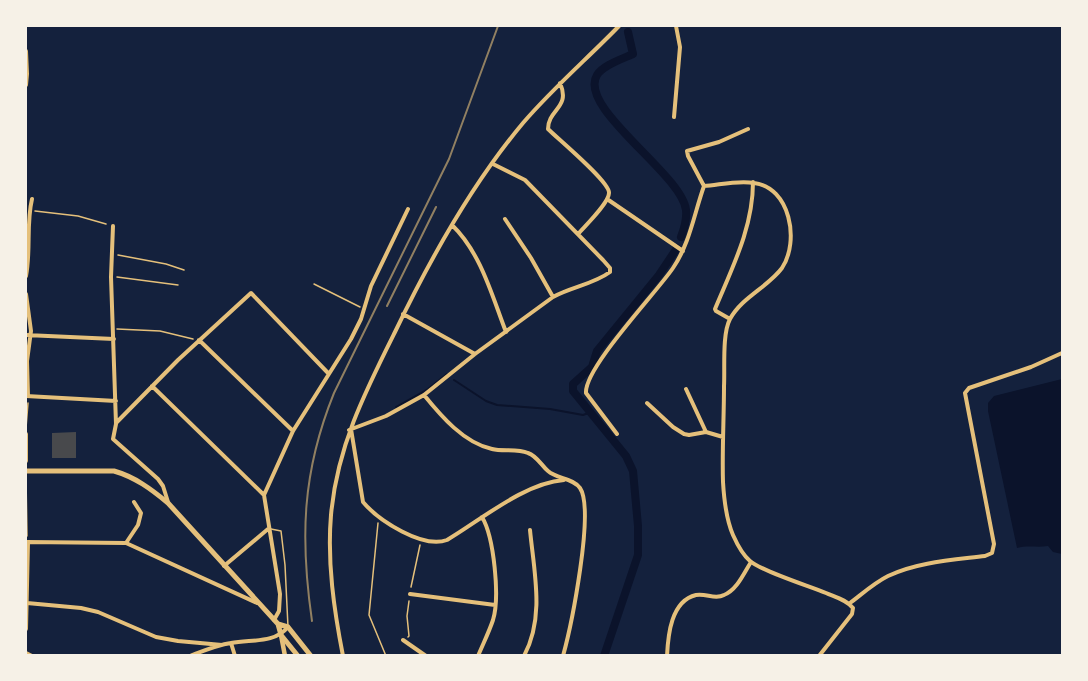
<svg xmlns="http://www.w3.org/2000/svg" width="1088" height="681" viewBox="0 0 1088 681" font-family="Commissioner,sans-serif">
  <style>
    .water { fill: #0b132b }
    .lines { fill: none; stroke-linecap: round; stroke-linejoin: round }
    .stream { stroke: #0b132b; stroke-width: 2 }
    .canal { stroke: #0b132b; stroke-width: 8 }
    .building { fill: #48494c }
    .path { stroke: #e5c07b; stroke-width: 1.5 }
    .service { stroke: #e5c07b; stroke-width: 1.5 }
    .minor { stroke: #e5c07b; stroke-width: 4 }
    .tertiary { stroke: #e5c07b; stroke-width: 4.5 }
    .secondary { stroke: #e5c07b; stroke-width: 5 }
    .rail { stroke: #918062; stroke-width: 2 }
  </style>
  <rect width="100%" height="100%" fill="#14213d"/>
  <!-- water -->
  <path class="water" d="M 1062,379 L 1062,554 L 1053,552 L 1048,546 C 1037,548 1028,545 1017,548 L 988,411 L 988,403 L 994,396 Z"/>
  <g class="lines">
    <!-- stream -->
    <path class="stream" d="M 454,380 L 486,401 L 497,405 L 550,409 L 583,415 L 591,412
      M 396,407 L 428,389 L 447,374"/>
    <!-- canal -->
    <path class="canal" d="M 628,32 L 633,54 C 622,59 603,65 597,75 C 577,108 682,174 686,210 C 687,218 684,229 681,237
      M 604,656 L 638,555 L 638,526 L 633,471 L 626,456 L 573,391 L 573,384 L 592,367 L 597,351 L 659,275 L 677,248"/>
  </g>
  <!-- building -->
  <path class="building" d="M 76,432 L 76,458 L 52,458 L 52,433 Z"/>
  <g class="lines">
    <!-- path -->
    <path class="path" d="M 35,211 L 78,216 L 106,224
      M 118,255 L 166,264 L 184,270
      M 117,277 L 178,285
      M 314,284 L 360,307
      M 117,329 L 160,331 L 193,339
      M 26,428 L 28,403
      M 26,478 L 27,536
      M 378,523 L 369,615 L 386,656
      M 411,587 L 420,545
      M 408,637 L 409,636 L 407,616 L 409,601"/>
    <!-- service -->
    <path class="service" d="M 271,529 L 281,531 L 285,565 L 288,627"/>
    <!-- minor -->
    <path class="minor" d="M 26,51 L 27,74 L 26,85
      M 560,83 C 571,108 548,109 548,129 C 558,139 610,182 609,193 C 609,203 585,226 578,234
      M 674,117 L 680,47 L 676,26
      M 704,186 C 719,185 738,180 754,183 C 790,187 800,241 782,268 C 768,287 742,297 730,319 C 722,334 725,368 724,386 C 724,418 722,450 723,482 C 724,499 726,519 733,535 C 737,544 743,555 750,561 C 761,571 809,586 826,593 C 835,597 847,600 853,608 L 852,614 L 819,656
      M 607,199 L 683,251
      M 505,219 L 531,258 L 553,297
      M 452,225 C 481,253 492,296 506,332
      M 113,226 L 111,277 L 116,424 L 113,439 L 158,479 L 163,486 L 168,502
      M 26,276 C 31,250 26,224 32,199
      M 26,294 L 31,331 L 27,361 L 28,396
      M 403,314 L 475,354
      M 730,319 L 716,311 L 715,309 C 732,268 753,228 753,182
      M 26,335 L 114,339
      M 199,340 L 293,431
      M 152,386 L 264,495
      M 686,389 L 706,432
      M 424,395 C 441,416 464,443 492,449 C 503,452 517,448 528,453 C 537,456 541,465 548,471 C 557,479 573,478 580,488 C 595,510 571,627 563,656
      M 26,396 L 116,401
      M 647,403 L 673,427 L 684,434 L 689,435 L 706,432 L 723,437
      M 116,423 L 178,360 L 251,293 L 328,373
      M 351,429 L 363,502 C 379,521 423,549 447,540 C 481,520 524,483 564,480
      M 349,430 L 386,416 L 424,395 L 475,354 L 553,297 C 571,287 594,284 610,272 L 610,268 L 603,260 L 525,180 L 493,164
      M 617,434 L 586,393 C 584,368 657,292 673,268 C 690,243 694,214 704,186 L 688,156 L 687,151 L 719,142 L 748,129
      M 26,461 L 26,434
      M 26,542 L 126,543 L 257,603
      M 126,543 L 138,525 L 141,513 L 134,502
      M 224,566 L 268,529
      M 410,594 L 495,605
      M 27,603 L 81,608 L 98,612 L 156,637 L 178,641 L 222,645
      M 850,603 C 862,594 874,583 888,576 C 917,562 953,560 985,556 L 992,553 L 994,544 L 965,393 L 969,388 L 1031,367 L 1062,353
      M 274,620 L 279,611 L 280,594 L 264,495 L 293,431 L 351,339 L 361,319 L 371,286 L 408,209
      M 26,629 L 28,542
      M 403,640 L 426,656
      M 231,643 L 235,656
      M 26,653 L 32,656
      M 190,656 C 203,651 217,645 231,643 C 251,639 274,644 288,627
      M 343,656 C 334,610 327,562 331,515 C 337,447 365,392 395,332 C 430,259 471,185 523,123 C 553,88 588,58 619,26
      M 478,656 C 483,644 489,632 493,620 C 500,597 494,537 482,517
      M 524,656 C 545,617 534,572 530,530
      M 667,656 C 668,635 671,601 696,595 C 706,593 715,600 724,595 C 737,590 744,573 751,562"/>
    <!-- tertiary -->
    <path class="tertiary" d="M 281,635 L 285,656"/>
    <!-- secondary -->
    <path class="secondary" d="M 26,471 L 114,471 C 135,477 151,489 168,503 L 278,624 L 281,635 L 298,656
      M 278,624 L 288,627 L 311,656"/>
    <!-- rail -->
    <path class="rail" d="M 387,306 L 436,207
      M 312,621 C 300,538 302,472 334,393 L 449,159 L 498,26"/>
  </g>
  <!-- border -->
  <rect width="1088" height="681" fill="none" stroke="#f6f1e7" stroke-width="54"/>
</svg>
